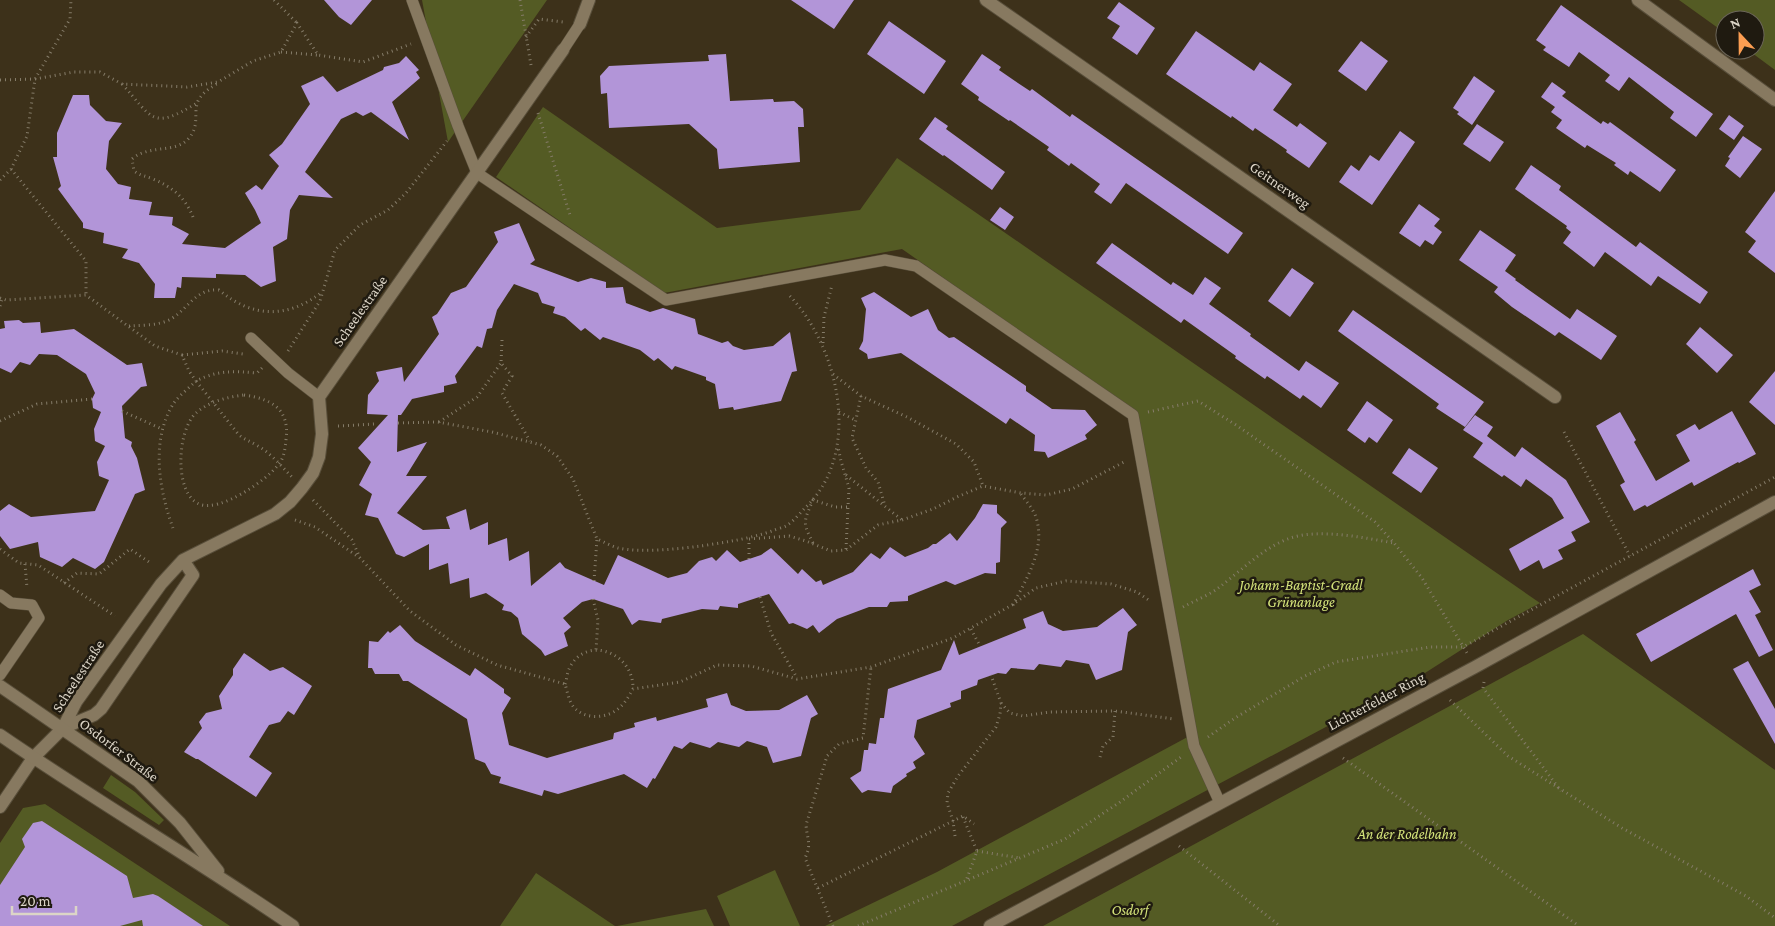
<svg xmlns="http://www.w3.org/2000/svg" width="1775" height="926" viewBox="0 0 1775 926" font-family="'Crimson Pro',serif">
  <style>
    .green { fill: #545b24 }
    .building { fill: #b295d8 }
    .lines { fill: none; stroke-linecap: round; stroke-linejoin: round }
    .service-casing { stroke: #584e3a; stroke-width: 12 }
    .minor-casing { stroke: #584e3a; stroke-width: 14 }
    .tertiary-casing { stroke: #584e3a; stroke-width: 14 }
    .path { stroke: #857c69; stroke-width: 3; stroke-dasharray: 1 4; stroke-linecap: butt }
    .service { stroke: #877960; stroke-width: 11 }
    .minor { stroke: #877960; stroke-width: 12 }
    .tertiary { stroke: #877960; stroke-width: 12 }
    .labels { text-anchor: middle; stroke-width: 5; stroke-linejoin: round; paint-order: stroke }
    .street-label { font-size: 15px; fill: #dcd5c7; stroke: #1f1a10 }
    .park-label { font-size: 15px; font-style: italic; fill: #d4e37a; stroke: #1f1a10 }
  </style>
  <rect width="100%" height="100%" fill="#3d311a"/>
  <!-- green -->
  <path class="green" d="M 422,0 L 547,0 L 448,142 Z
    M 1679,0 L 1775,0 L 1775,70 L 1748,50 L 1755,50 L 1755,20 L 1725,20 L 1725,33 Z
    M 543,107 L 717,228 L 860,210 L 897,158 L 1540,603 L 1508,620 L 1414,680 L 952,926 L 825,926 L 937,872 L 1195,733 L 1137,413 L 902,249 L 664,293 L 496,177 Z
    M 1583,634 L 1775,770 L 1775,926 L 1043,926 Z
    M 111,775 L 135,792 L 164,820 L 159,825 L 103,788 Z
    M 45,804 L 230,926 L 0,926 L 0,843 L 23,808 Z
    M 775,870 L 800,926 L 730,926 L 717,896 Z
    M 536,873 L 615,926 L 500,926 Z
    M 706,909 L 714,926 L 617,926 Z"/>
  <!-- building -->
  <path class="building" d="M 324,0 L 372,0 L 351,25 L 339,17 Z
    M 791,0 L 854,0 L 834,29 Z
    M 1119,2 L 1155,28 L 1137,55 L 1112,38 L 1120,26 L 1107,18 Z
    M 1561,5 L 1713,114 L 1696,137 L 1670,118 L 1674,112 L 1629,77 L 1619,91 L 1605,81 L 1610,75 L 1579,52 L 1569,67 L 1543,50 L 1546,47 L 1536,40 Z
    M 889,21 L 946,61 L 924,94 L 867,54 Z
    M 1196,31 L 1254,71 L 1260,62 L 1292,84 L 1273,110 L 1297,127 L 1300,123 L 1327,143 L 1309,168 L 1286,152 L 1287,150 L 1255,128 L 1253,131 L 1232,116 L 1231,118 L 1166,74 Z
    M 1361,41 L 1388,61 L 1366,91 L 1338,71 Z
    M 726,54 L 730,101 L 773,99 L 774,102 L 794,101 L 803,109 L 804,127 L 798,127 L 800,162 L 719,169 L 717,149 L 689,124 L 609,128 L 607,93 L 601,94 L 600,76 L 609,66 L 709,61 L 708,55 Z
    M 982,54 L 1001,67 L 999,70 L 1015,81 L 1030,91 L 1032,89 L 1070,117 L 1072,114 L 1243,233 L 1228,254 L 1126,183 L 1111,204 L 1094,192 L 1100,184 L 1071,163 L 1069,166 L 1047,150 L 1049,147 L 1010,120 L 1009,121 L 978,100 L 979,97 L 961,84 Z
    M 406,56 L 419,70 L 416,72 L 420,78 L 392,102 L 409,140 L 371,112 L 363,116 L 356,112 L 341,119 L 305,172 L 333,198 L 299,195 L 290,210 L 287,239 L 273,247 L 276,281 L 261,287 L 245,275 L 216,274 L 216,278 L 182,277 L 181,288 L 177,287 L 175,298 L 154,298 L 155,284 L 139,263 L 122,258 L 128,249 L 103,243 L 104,233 L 83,228 L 83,223 L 58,189 L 61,186 L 53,157 L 57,157 L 57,133 L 73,95 L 89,95 L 90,105 L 106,121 L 122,123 L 109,141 L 106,169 L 118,184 L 131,187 L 129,199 L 152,202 L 149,215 L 173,217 L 172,225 L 189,234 L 182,244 L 225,248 L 261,223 L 255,210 L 245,193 L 256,185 L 262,190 L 279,166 L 269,155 L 282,144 L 310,104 L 301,86 L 323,76 L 337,92 L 383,70 L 384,67 L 399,63 Z
    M 1474,76 L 1495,91 L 1472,125 L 1457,114 L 1459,112 L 1453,108 Z
    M 1552,82 L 1566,92 L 1562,96 L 1601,124 L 1603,121 L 1608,124 L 1610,122 L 1676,170 L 1660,192 L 1630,171 L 1628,175 L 1614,165 L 1616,163 L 1587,145 L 1585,148 L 1556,128 L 1562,120 L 1551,112 L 1555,107 L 1541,97 Z
    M 1729,115 L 1744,126 L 1734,140 L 1719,129 Z
    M 935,117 L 948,126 L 946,129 L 1005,172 L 992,190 L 944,155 L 943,156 L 919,139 Z
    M 1477,124 L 1504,142 L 1490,162 L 1463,144 Z
    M 1400,131 L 1415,142 L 1372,205 L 1339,182 L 1351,165 L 1359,171 L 1370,155 L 1379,161 Z
    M 1743,136 L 1762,149 L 1740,178 L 1725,166 L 1730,158 L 1728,157 Z
    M 1531,165 L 1561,186 L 1559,190 L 1636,247 L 1640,242 L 1708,292 L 1700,304 L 1658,276 L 1651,286 L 1605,252 L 1594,267 L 1563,243 L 1571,232 L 1566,228 L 1567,226 L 1515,189 Z
    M 1775,191 L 1775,273 L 1748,252 L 1756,241 L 1745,232 Z
    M 1419,204 L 1440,219 L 1434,226 L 1442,232 L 1433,245 L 1425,240 L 1420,247 L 1399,233 Z
    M 1000,207 L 1014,217 L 1005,230 L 990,220 Z
    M 519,223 L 535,260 L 530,264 L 578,282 L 591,278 L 606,282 L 606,288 L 623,287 L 626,303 L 650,312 L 663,308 L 695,319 L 698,334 L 722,343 L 728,341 L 733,346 L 744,350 L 773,346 L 790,332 L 797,371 L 792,372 L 781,401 L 734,410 L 733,407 L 719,409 L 715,384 L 706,380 L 706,377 L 675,366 L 672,370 L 658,358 L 654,361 L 640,350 L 603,337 L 600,340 L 585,328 L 581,331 L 565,317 L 553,313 L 555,307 L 542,303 L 538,293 L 514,284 L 497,310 L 492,328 L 487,329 L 482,348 L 477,346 L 455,376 L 457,383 L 444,386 L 444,392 L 412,399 L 401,415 L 398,415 L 397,452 L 427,442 L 406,476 L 427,476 L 397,513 L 423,530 L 441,529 L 450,529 L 446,517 L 466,509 L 470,530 L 488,522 L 488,545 L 507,538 L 509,561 L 529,551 L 531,586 L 560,562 L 565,568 L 604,585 L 618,555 L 668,578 L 687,573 L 699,561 L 712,557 L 716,561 L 727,550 L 740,562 L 761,555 L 771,548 L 798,574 L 802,569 L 816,582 L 821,580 L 823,585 L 853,572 L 871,553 L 880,559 L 890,547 L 905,557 L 928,548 L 933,544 L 936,544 L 950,533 L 957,541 L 975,518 L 983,504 L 997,505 L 997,513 L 1007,522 L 1001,528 L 1000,562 L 996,563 L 996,574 L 985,573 L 955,585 L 946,581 L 908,596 L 908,601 L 890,602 L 887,607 L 869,607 L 837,619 L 819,633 L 813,625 L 807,629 L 793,623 L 789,624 L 769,594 L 738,604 L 738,608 L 720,606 L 718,610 L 702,609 L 662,619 L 661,623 L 639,620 L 632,625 L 623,609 L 593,599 L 582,602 L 563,618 L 571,627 L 564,633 L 568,646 L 545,656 L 541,650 L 522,634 L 518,618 L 511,612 L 502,610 L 504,605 L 486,593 L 470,598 L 469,578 L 450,584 L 448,563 L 429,570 L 429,544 L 404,557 L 396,554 L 378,518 L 365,515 L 372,494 L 359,485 L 371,462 L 358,448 L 388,415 L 367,414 L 368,395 L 379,381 L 376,372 L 402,367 L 404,382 L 439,334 L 432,317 L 437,314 L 451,293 L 466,287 L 498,242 L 494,232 Z
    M 1480,230 L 1516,255 L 1505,271 L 1516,279 L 1515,280 L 1570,319 L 1577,309 L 1617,336 L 1601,360 L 1559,332 L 1555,336 L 1512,307 L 1494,292 L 1498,287 L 1459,260 Z
    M 1112,243 L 1171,285 L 1173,282 L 1193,295 L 1205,277 L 1221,288 L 1209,304 L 1251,334 L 1250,336 L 1299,371 L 1306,361 L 1339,383 L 1321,408 L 1303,395 L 1300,399 L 1267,376 L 1265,379 L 1235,358 L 1236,356 L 1184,319 L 1181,323 L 1096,263 Z
    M 1292,268 L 1314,283 L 1290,317 L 1268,301 Z
    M 874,292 L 911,317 L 928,309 L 938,330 L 949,338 L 954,337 L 1026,386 L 1026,391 L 1052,409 L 1085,410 L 1097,425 L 1085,435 L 1087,439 L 1048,458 L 1045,452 L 1034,451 L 1035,435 L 1010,418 L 1006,424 L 901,353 L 868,359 L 867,354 L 859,349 L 863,341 L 866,309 L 861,298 Z
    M 1353,310 L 1484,402 L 1465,427 L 1436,408 L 1439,404 L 1338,331 Z
    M 19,320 L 23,323 L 40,322 L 41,333 L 74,329 L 127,365 L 142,363 L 147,386 L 141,387 L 122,406 L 125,438 L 132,442 L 131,446 L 137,458 L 145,490 L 135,494 L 104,562 L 95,569 L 73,558 L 62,567 L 40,557 L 38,542 L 10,549 L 0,536 L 0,511 L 9,504 L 31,517 L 95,511 L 109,480 L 99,476 L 97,462 L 105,446 L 95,441 L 94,429 L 101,412 L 93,408 L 92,399 L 95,393 L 86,374 L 57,355 L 39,354 L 30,365 L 20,362 L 11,373 L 0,368 L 0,329 L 5,328 L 4,321 Z
    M 1700,327 L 1733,355 L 1717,373 L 1686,344 Z
    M 1775,371 L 1775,425 L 1749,402 Z
    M 1367,401 L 1393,420 L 1377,443 L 1369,437 L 1365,443 L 1347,430 Z
    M 1732,411 L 1756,454 L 1739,463 L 1738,462 L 1694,486 L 1692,482 L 1647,507 L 1645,505 L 1634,511 L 1620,485 L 1625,482 L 1596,426 L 1620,412 L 1636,440 L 1634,442 L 1656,481 L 1690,461 L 1676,435 L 1695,424 L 1699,430 Z
    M 1475,415 L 1493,427 L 1487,436 L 1515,457 L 1522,447 L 1566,480 L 1590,522 L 1571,532 L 1569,528 L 1576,541 L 1558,550 L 1563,559 L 1543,569 L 1539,560 L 1520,571 L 1509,549 L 1564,518 L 1552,498 L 1526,479 L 1521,487 L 1504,475 L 1502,477 L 1473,457 L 1483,443 L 1463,430 Z
    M 1409,448 L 1438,468 L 1421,493 L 1392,473 Z
    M 1753,569 L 1761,585 L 1749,591 L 1761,612 L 1755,615 L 1773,650 L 1759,657 L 1736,614 L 1651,662 L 1636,634 Z
    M 1123,608 L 1137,625 L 1128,632 L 1122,670 L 1096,680 L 1089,664 L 1066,660 L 1061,667 L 1039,664 L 1034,670 L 1011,668 L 1006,674 L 998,673 L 978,680 L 977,685 L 961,691 L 961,699 L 950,703 L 951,707 L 917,720 L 914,737 L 925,754 L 913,762 L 916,768 L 906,774 L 907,776 L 893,786 L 891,793 L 868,790 L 862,793 L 850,778 L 861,771 L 864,750 L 868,750 L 869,743 L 876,744 L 880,718 L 884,718 L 888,689 L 941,670 L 954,640 L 959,655 L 1026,628 L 1023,619 L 1043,611 L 1048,624 L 1063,631 L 1097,627 Z
    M 400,625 L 415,641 L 470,676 L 475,668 L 504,689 L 504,693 L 511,698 L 502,713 L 509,745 L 547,758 L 613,739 L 614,733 L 635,727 L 634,723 L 656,717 L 657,721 L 708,707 L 706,699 L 727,693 L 731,705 L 746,711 L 779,710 L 807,695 L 818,714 L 811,718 L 801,756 L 773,763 L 767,747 L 747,741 L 739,747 L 718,742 L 710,748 L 690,742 L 682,749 L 674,746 L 655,779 L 653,778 L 647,788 L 624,774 L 558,794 L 544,790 L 542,796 L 499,783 L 501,777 L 491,774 L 485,763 L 475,759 L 467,719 L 408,681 L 403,681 L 399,674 L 375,674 L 372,668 L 368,668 L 369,641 L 378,642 L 388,631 L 390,633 Z
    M 244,653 L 270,671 L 283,667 L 312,686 L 294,715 L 288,711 L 280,722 L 269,725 L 249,757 L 272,773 L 256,797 L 198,759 L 196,759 L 184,752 L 202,728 L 199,722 L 206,713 L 222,709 L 219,696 L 233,675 L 233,669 Z
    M 1748,661 L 1775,709 L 1775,744 L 1733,669 Z
    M 42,821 L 127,876 L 133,898 L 153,894 L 158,896 L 203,926 L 143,926 L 142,920 L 120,926 L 0,926 L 0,885 L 25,847 L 22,839 L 33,823 Z"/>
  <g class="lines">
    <defs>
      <path id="service" d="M 412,0 L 458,126 L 477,173 L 666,300 L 885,260 L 916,266 L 1133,415 L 1194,746 L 1220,803
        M 563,50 L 580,24
        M 251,338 L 288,373 L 319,397
        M 0,595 L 11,603 L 32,605 L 39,618 L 0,675"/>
      <path id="minor" d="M 986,0 L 1555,397
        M 1638,0 L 1775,100
        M 580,24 L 589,0
        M 63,728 L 94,715 L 101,709 L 193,575 L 183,560
        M 0,807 L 33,758 L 63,728 L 76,702 L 161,584 L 183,560 L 275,514 L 290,502 L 302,488 L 313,473 L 319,457 L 322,434 L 319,397 L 563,50
        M 990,926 L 1475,667 L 1775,502"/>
      <path id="tertiary" d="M 0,686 L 138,781 L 180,823 L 218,871
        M 0,735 C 96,801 197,860 293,926"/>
    </defs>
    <!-- service casing -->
    <use href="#service" class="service-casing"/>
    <!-- minor casing -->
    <use href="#minor" class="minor-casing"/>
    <!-- tertiary casing -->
    <use href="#tertiary" class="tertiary-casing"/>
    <!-- path -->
    <path class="path" d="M 274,0 L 297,23
      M 520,0 L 531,65
      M 526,37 L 539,19 L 563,22
      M 281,52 L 317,55
      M 0,80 L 35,79 L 74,72 L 100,72 L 122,84 L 187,87 L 218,82 L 253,61 L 281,52 L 297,23 L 318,55 L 363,62 L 411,44
      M 122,84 C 153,118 151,131 197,103
      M 538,113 L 570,215
      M 11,169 L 86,261 L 86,295
      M 0,180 L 11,169 L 27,136 L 35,79 L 70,19 L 71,0
      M 193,217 C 185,197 172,187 153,179 C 146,176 141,176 134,171 L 132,159 C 149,144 176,154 189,138 C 200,125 193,114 198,101 C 202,93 210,88 218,83
      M 0,298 L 6,300 L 86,295 L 155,346 L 182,355 L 189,371 L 196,381 C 188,389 177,397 172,406 C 150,444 160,493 174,531
      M 0,306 L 2,299
      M 129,326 C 142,325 158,326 171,319 C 188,309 196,288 219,290 C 252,318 288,319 322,292
      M 502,340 L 501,363 L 512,376 L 502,393 L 530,441
      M 823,343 L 824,317 L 832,285
      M 288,351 L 320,301 L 335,250 L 360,225 L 388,210 L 406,193 L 447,141
      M 182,355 L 222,351 L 243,354
      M 262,368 L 257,373 C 233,371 218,370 196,381 L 239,435 C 245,440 250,441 256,445 C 270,452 281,466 292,477
      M 833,374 L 861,396 L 907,417 L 956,444 L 974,462 L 983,486
      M 244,395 C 272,399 290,409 286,440 C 285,449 284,459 278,465 C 266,481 219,513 199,504 C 174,493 177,432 195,414 C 207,402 227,397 244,395 Z
      M 861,396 L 852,438 L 866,468 L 878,482 L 885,506
      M 122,411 L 162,429
      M 839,412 L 855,420
      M 1148,412 L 1198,401 L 1236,425 L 1375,522 L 1394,543 L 1422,578 L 1467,653
      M 0,421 L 37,404 L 92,399
      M 439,422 L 477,397 L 501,363
      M 398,423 L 438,422 L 492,432 L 541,445 L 557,456 L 573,479 L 597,539 C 604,542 611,546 618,548 C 643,553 676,549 701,546 C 726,542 749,539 772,531 C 776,529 782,528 786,526 C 793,522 800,513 806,507 C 863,452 839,346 788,294
      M 338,426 L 375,424
      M 1564,432 L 1630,556
      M 846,475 L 902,520
      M 313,500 L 352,540 L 360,558
      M 295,520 L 315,527 L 360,558 L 410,611 L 456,645 L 497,665 L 565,684 C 567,690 568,697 571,703 C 580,720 606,720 619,708 C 625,703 629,696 633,689 L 680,682 L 717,665 L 751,666 L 797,679 L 871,667 L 953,638 L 1012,605 L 1036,588 L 1066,581 L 1111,584 L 1137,592 L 1150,601
      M 813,543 C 802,522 804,521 813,500 L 835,507 L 848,507 L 849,488 L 841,461 L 838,447
      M 0,549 L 19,563 L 38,565 L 115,616
      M 846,549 L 848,507
      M 749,559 L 749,539 L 789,536 L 806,541 L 831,551 L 846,550 L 878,525 L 902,520 L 933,509 L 957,497 L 983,486 L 1021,493 L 1046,495 L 1072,489 L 1126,461
      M 25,564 L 27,588
      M 594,581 L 597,539
      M 64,583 L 77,573 L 99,574 L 130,549 L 149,562
      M 760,597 L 771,633 L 797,678
      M 593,599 L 598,620 L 596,650
      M 1013,605 C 1027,577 1046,549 1036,517 C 1033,509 1026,501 1021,494
      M 1183,607 C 1194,601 1207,596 1217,589 C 1243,570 1269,540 1303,535 C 1333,531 1365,538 1394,543
      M 971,629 L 980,646
      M 1484,682 L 1483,688 L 1561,791
      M 565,684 C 567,679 567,673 569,669 C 585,634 634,652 633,689
      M 1450,700 L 1508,756 L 1622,828 L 1746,896 L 1775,918
      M 1001,703 L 1010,713 L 1023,716 L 1050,712 L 1115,711 L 1174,719
      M 1208,737 L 1235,718 L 1305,676 L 1336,662 L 1430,647 L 1463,647 L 1775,477
      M 1100,757 L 1103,746 L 1113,737 L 1115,711
      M 1343,758 L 1579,926
      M 963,817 L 977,851 L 966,881
      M 955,836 L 953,821 L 947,803 L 948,793 L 958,776 L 996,727 L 1000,714 L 1001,703 L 991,675
      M 1179,846 L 1280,926
      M 977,851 L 1020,858
      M 818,888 L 963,816 L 974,824
      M 833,926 L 805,858 C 812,844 807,839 806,825 L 827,756 L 839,744 L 863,738 L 871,667
      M 858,926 L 1065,839 L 1120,802 L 1181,757"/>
    <!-- service -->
    <use href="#service" class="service"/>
    <!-- minor -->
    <use href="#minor" class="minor"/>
    <!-- tertiary -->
    <use href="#tertiary" class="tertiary"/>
  </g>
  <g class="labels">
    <!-- street labels -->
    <g class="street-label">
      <text transform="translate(1280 185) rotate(35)" y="5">Geitnerweg</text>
      <text transform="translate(360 311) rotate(-55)" y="5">Scheelestraße</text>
      <text transform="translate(78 676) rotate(-57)" y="5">Scheelestraße</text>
      <text transform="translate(1376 701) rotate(-28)" y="5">Lichterfelder Ring</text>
      <text transform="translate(119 750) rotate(37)" y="5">Osdorfer Straße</text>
    </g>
    <!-- park labels -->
    <g class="park-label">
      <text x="1301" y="590">Johann-Baptist-Gradl<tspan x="1301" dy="17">Grünanlage</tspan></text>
      <text x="1407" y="839">An der Rodelbahn</text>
      <text x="1130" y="915">Osdorf</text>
    </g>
  </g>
  <!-- north arrow -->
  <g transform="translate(1740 35) rotate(338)"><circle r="24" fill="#1f1a10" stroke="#6b6559"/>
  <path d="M0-4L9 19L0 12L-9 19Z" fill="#fc9e52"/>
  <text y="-8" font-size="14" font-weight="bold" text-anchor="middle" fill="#dcd5c7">N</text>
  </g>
  <!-- scale -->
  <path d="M12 906v8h64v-8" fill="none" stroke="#dcd5c7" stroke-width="2.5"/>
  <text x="20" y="906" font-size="15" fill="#dcd5c7" stroke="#1f1a10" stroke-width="4" paint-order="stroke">20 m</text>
</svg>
